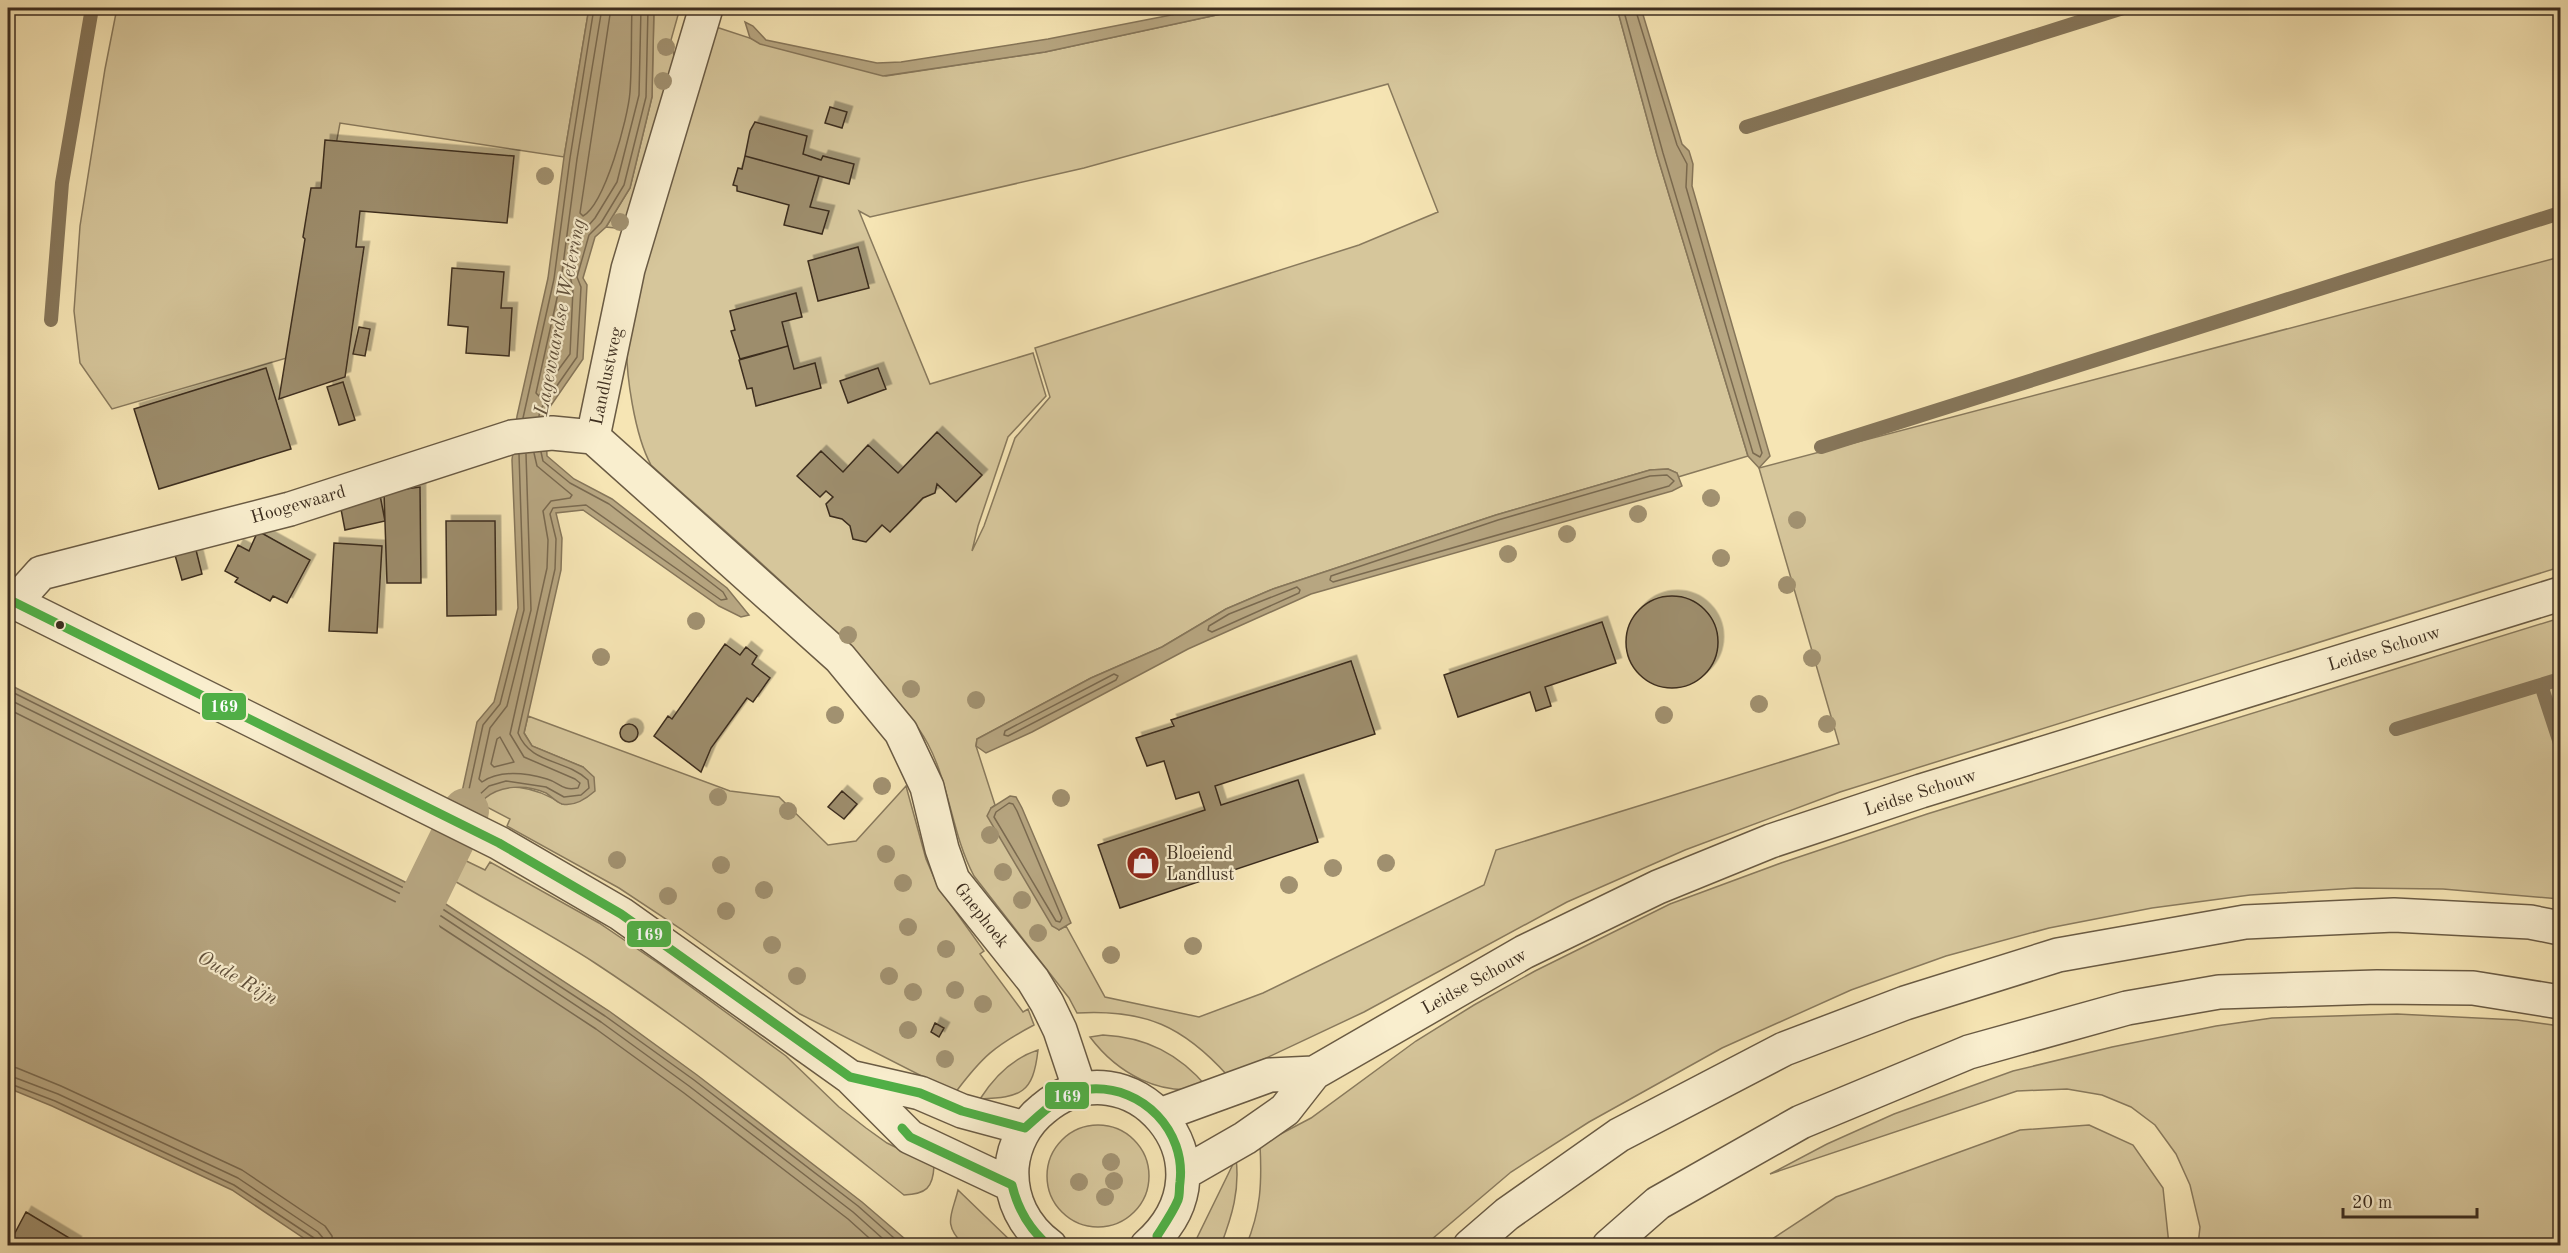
<svg xmlns="http://www.w3.org/2000/svg" width="2568" height="1253" viewBox="0 0 2568 1253" font-family="'Old Standard TT',serif">
  <style>
    .green { fill: #d6c69b; stroke: #897a5d; stroke-width: 1.5; fill-rule: evenodd }
    .water { fill: #b7a681; stroke: #86765a; stroke-width: 1.5 }
    .lines { fill: none; stroke-linecap: round; stroke-linejoin: round }
    .shore { stroke: #7a6a50; stroke-width: 1.5 }
    .stream { stroke: #86765a; stroke-width: 14 }
    .canal { stroke: #b7a681; stroke-width: 46 }
    .building { fill: #9d8d6c; stroke: #3c2d1f; stroke-width: 1.5; filter: url(#shadow) }
    .minor-casing { stroke: #6a5b44; stroke-width: 36 }
    .minor { stroke: #f9eece; stroke-width: 33 }
    .bus-1-casing { stroke: #f9eece; stroke-width: 14 }
    .bus-1 { stroke: #50af46; stroke-width: 9 }
    .tree { fill: #a19170 }
    .bus-dot { fill: #3c2d1f; stroke: #f9eece; stroke-width: 2 }
    .labels { text-anchor: middle; stroke-width: 4.5; stroke-linejoin: round; paint-order: stroke }
    .street-label { font-size: 18px; fill: #3c2d1f; stroke: #f9eece }
    .poi-label { font-size: 18px; fill: #3c2d1f; stroke: #f9eece; text-anchor: start }
    .water-label { font-size: 20px; font-style: italic; fill: #61513c; stroke: #f9eece }
    .line-badge { stroke: #f9eece; stroke-width: 2 }
    .badge-label { font-size: 16px; text-anchor: middle; font-weight: bold; fill: #fff }
  </style>
  <defs>
    <filter id="shadow"><feDropShadow dx="5.5" dy="-5.5" stdDeviation="0" flood-color="#0004"/></filter>
  </defs>
  <rect width="100%" height="100%" fill="#f6e5b4"/>
  <filter id="stains"><feTurbulence type="fractalNoise" baseFrequency=".00333" numOctaves="4"/><feColorMatrix values="0 0 0 0 .2 0 0 0 0 .09 0 0 0 0 .02 0 0 0 .5 -.17"/></filter>
  <radialGradient id="worn" r=".72"><stop offset=".6" stop-color="#630" stop-opacity="0"/><stop offset="1" stop-color="#630" stop-opacity=".3"/></radialGradient>
  <!-- green -->
  <path class="green" d="M 117,8 L 589,8 L 564,157 L 340,123 L 297,355 L 112,409 L 80,363 L 74,311 L 80,226 L 105,69 Z
    M 654,8 L 680,8 L 671,40 L 677,72 L 624,225 L 616,228 L 606,227 L 630,188 L 652,97 Z
    M 1249,8 L 1617,8 L 1657,155 L 1748,456 L 1678,477 L 1677,473 L 1668,469 L 1650,470 L 1496,515 L 1273,589 L 1226,609 L 1162,647 L 1091,678 L 977,739 L 976,746 L 995,805 L 991,808 L 1059,930 L 1066,926 L 1105,997 L 1199,1017 L 1263,993 L 1484,885 L 1496,850 L 1839,744 L 1759,468 L 2560,257 L 2560,567 L 1840,792 L 1685,850 L 1567,902 L 1364,1012 L 1228,1076 C 1183,1026 1145,1009 1077,1013 L 1069,998 L 974,876 C 952,835 950,786 928,744 C 915,720 896,700 878,680 C 810,601 728,535 651,465 C 635,436 625,373 627,340 C 631,296 646,252 658,211 C 677,149 695,87 713,26 L 765,43 L 886,76 L 1045,52 ZM 1388,84 L 1438,212 L 1359,245 L 1035,348 L 1050,397 L 1015,438 L 984,526 L 972,551 L 978,526 L 1008,437 L 1046,396 L 1033,353 L 930,384 L 859,211 L 870,217 L 1084,168 Z
    M 2560,618 L 2560,899 L 2443,889 L 2356,888 L 2250,895 L 2152,908 L 2049,928 L 1946,956 L 1851,990 L 1722,1048 L 1589,1122 L 1511,1172 L 1425,1245 L 1246,1246 C 1261,1210 1262,1183 1260,1145 L 1311,1118 L 1416,1041 L 1474,1005 L 1535,971 L 1670,904 L 1781,863 L 1927,814 Z
    M 528,716 L 730,791 L 779,797 L 828,845 L 856,841 L 906,786 L 926,859 L 938,887 L 984,951 L 980,954 L 1023,1012 L 1028,1009 L 1034,1025 C 994,1046 982,1057 955,1093 L 800,1014 L 681,929 L 619,888 L 507,826 L 510,819 L 481,804 C 497,774 541,790 562,804 L 583,767 L 532,746 L 524,733 Z
    M 458,857 L 485,870 L 490,862 L 599,923 L 661,965 L 786,1056 L 839,1107 L 866,1128 L 887,1143 L 934,1166 C 933,1188 926,1194 904,1195 C 803,1115 703,1034 595,963 C 547,932 495,905 446,876 Z
    M 2397,1014 L 2517,1020 L 2560,1026 L 2560,1245 L 2198,1245 L 2200,1227 L 2190,1185 L 2176,1154 L 2155,1125 L 2131,1107 L 2102,1095 L 2067,1089 L 2017,1091 L 1770,1174 L 1827,1144 L 1894,1114 L 2013,1071 L 2112,1047 L 2216,1026 L 2272,1018 Z
    M 1103,1035 C 1146,1037 1179,1054 1207,1087 C 1161,1098 1117,1073 1090,1037 Z
    M 1038,1050 C 1033,1094 1021,1097 980,1099 C 994,1077 1013,1058 1038,1050 Z
    M1047 1176a51 51 0 1 1 102 0a51 51 0 1 1-102 0Z
    M 2089,1125 L 2133,1145 L 2163,1188 L 2169,1245 L 1763,1245 L 1836,1197 L 2020,1130 Z
    M 1236,1158 C 1240,1190 1232,1216 1221,1245 L 1193,1246 Z
    M 958,1190 L 1015,1245 L 964,1245 C 942,1224 952,1215 958,1190 Z"/>
  <!-- water -->
  <path class="water" d="M 589,8 L 654,8 L 652,97 L 630,188 L 606,227 L 595,237 L 583,278 L 587,285 L 583,359 L 545,414 L 547,456 L 574,479 L 612,499 L 727,588 L 749,615 L 741,617 L 719,606 L 583,510 L 556,513 L 562,538 L 561,570 L 524,733 L 532,746 L 583,767 L 594,777 L 595,791 C 587,798 575,807 562,804 C 556,802 551,796 546,793 C 526,784 500,785 484,799 L 447,873 L 427,862 L 462,792 L 477,722 L 494,702 L 518,608 L 512,460 L 517,416 L 548,278 L 564,157 Z
    M 1207,8 L 1249,8 L 1045,52 L 883,76 L 760,44 L 750,38 L 745,22 L 753,26 L 766,40 L 877,63 L 901,62 L 1048,39 Z
    M 1617,8 L 1641,8 L 1682,144 L 1689,151 L 1693,164 L 1692,186 L 1770,456 L 1759,468 L 1748,456 L 1657,155 Z
    M 1668,469 L 1677,473 L 1682,486 L 1672,491 L 1311,594 L 1188,649 L 1032,732 L 986,753 L 976,746 L 977,739 L 1091,678 L 1162,647 L 1226,609 L 1273,589 L 1496,515 L 1650,470 Z
    M 8,684 L 435,897 L 609,1011 L 697,1075 L 862,1202 L 912,1245 L 314,1245 L 232,1190 L 52,1106 L 8,1088 Z
    M 1010,796 L 1016,797 L 1022,808 L 1071,923 L 1059,930 L 1052,926 L 987,816 L 991,808 Z"/>
  <g class="lines">
    <!-- shore -->
    <path class="shore" d="M 602,8 L 577,159 L 561,280 L 536,393 L 539,396 L 570,354 L 573,289 L 570,276 L 582,233 L 595,218 L 617,182 L 639,95 L 641,8
      M 611,8 L 580,213 L 583,216 C 605,204 628,118 630,92 C 632,64 631,35 632,8
      M 1623,8 L 1663,153 L 1753,453 L 1760,457 L 1762,453 L 1686,187 L 1687,164 L 1677,145 L 1635,8
      M 539,416 L 540,410 L 577,357 L 581,287 L 577,277 L 589,235 L 601,223 L 624,185 L 646,97 L 648,8
      M 523,418 L 554,279 L 570,158 L 594,8
      M 526,454 L 531,610 L 507,706 L 490,728 L 479,779 L 482,782 C 501,769 526,773 547,779 C 561,783 561,791 578,788 L 580,783 L 575,779 L 524,757 L 510,734 L 547,568 L 548,540 L 543,511 L 551,501 L 570,498 L 572,495 L 537,466 L 534,453
      M 1667,475 L 1674,481 L 1669,486 L 1333,582 L 1330,580 L 1331,576 L 1498,520 L 1650,476 Z
      M 1297,587 L 1300,590 L 1299,593 L 1212,632 L 1208,630 L 1209,626 L 1229,614 Z
      M 1114,674 L 1118,676 L 1116,680 L 1008,736 L 1004,735 L 1005,731 Z
      M 8,690 L 432,902 L 605,1016 L 694,1080 L 858,1206 L 903,1246
      M 8,699 L 429,908 L 601,1022 L 689,1086 L 853,1212 L 891,1246
      M 8,709 L 424,916 L 596,1029 L 684,1093 L 848,1219 L 878,1246
      M 500,737 L 514,762 L 494,767 L 491,764 L 497,739 Z
      M 1009,803 L 1013,804 L 1017,811 L 1062,918 L 1060,922 L 1056,921 L 994,817 L 996,812 Z
      M 462,805 L 468,794 L 483,725 L 500,704 L 524,610 L 519,454
      M 472,809 L 479,795 L 489,786 L 506,781 L 546,787 L 564,797 L 581,795 L 589,788 L 588,780 C 564,758 531,765 518,733 L 555,569 L 556,539 L 550,514 L 553,508 L 586,505 L 721,600 L 727,599 L 723,592 L 609,504 L 570,483 L 543,461 L 541,452
      M 8,1066 L 17,1068 L 61,1086 L 242,1170 L 325,1226 L 332,1236 L 333,1246
      M 8,1075 L 58,1094 L 238,1178 L 318,1232 L 323,1238 L 324,1246
      M 8,1083 L 55,1101 L 234,1185 L 314,1238 L 316,1246"/>
    <!-- stream -->
    <path class="stream" d="M 1746,127 L 2123,8
      M 51,320 L 62,183 L 92,8
      M 1821,447 L 2560,213
      M 2541,685 L 2560,743
      M 2396,729 L 2560,679"/>
    <!-- canal -->
    <path class="canal" d="M 421,952 L 414,917 L 466,811"/>
  </g>
  <!-- building -->
  <path class="building" d="M 830,107 L 847,112 L 842,128 L 825,123 Z
    M 755,122 L 807,136 L 803,154 L 821,160 L 823,156 L 854,164 L 849,184 L 745,156 L 750,131 Z
    M 325,140 L 514,156 L 507,223 L 360,211 L 356,247 L 364,247 L 345,377 L 279,399 L 305,239 L 303,237 L 311,188 L 321,188 Z
    M 745,156 L 819,176 L 810,207 L 829,211 L 822,234 L 784,225 L 789,205 L 737,191 L 737,186 L 733,185 L 738,168 L 742,169 Z
    M 858,247 L 869,288 L 818,301 L 808,261 Z
    M 452,268 L 504,272 L 501,308 L 512,308 L 509,356 L 466,353 L 468,327 L 448,325 Z
    M 796,293 L 802,317 L 782,322 L 788,346 L 740,359 L 731,331 L 735,330 L 730,311 Z
    M 359,327 L 370,329 L 365,356 L 353,354 Z
    M 788,346 L 794,369 L 815,363 L 821,388 L 756,406 L 752,388 L 747,389 L 739,360 Z
    M 266,368 L 291,449 L 159,489 L 134,409 Z
    M 878,368 L 886,389 L 848,403 L 840,381 Z
    M 343,382 L 355,420 L 339,425 L 327,387 Z
    M 937,432 L 982,475 L 956,502 L 937,484 L 935,493 L 923,498 L 890,532 L 882,525 L 866,542 L 853,539 L 850,526 L 842,519 L 830,516 L 826,504 L 833,497 L 826,491 L 820,497 L 797,476 L 821,451 L 843,472 L 868,445 L 898,473 Z
    M 420,487 L 421,583 L 387,583 L 384,492 Z
    M 380,495 L 385,521 L 345,530 L 340,504 Z
    M 446,521 L 495,521 L 496,615 L 447,616 Z
    M 258,531 L 310,560 L 287,603 L 273,596 L 270,601 L 235,582 L 238,578 L 225,571 L 238,545 L 249,551 Z
    M 334,543 L 382,546 L 377,633 L 329,631 Z
    M 196,550 L 202,574 L 182,580 L 175,555 Z
    M1626 642a46 46 0 1 1 92 0a46 46 0 1 1-92 0Z
    M 1602,622 L 1616,663 L 1545,687 L 1551,706 L 1536,711 L 1530,692 L 1458,717 L 1444,675 Z
    M 725,644 L 740,655 L 746,647 L 757,656 L 752,664 L 770,678 L 753,702 L 747,698 L 711,748 L 701,772 L 654,736 L 668,716 L 672,719 Z
    M 1351,661 L 1375,734 L 1215,786 L 1221,805 L 1298,780 L 1318,842 L 1120,908 L 1098,845 L 1205,810 L 1199,792 L 1176,799 L 1164,761 L 1147,766 L 1136,738 L 1174,726 L 1171,720 Z
    M620 733a9 9 0 1 1 18 0a9 9 0 1 1-18 0Z
    M 842,791 L 857,804 L 844,819 L 828,807 Z
    M 935,1023 L 944,1028 L 939,1037 L 931,1032 Z
    M 26,1212 L 76,1242 L 74,1246 L 8,1246 Z"/>
  <g class="lines">
    <defs>
      <path id="minor" d="M 593,437 L 840,658 L 901,732 L 927,787 L 942,849 L 953,880 L 1033,980 L 1047,1003 L 1060,1030 L 1080,1090
        M 593,437 L 628,269 L 706,8
        M 8,599 L 499,843 L 621,914 L 850,1077 L 910,1137 L 1012,1185
        M 15,602 L 41,573 L 290,509 L 512,437 L 552,433 L 593,437
        M 850,1077 L 920,1093 L 962,1111 L 1025,1128
        M 1160,1115 L 1270,1075 L 1314,1073
        M 1184,1173 L 1245,1138 L 1285,1110 L 1314,1073 L 1524,952 L 1658,887 L 1771,841 L 1921,791 L 2560,594
        M 1050,1246 C 1024,1227 1010,1199 1012,1167 C 1014,1145 1025,1123 1043,1109 C 1128,1037 1242,1163 1147,1246
        M 1470,1246 L 1507,1214 L 1619,1135 L 1784,1049 L 1905,1003 L 2058,955 L 2245,922 L 2394,915 L 2530,922 L 2560,928
        M 1609,1246 L 1658,1203 L 1801,1122 L 1969,1052 L 2127,1008 L 2219,992 L 2377,987 L 2473,988 L 2560,1002"/>
    </defs>
    <!-- minor casing -->
    <use href="#minor" class="minor-casing"/>
    <!-- minor -->
    <use href="#minor" class="minor"/>
    <defs>
      <path id="bus-1" d="M 8,599 L 499,843 L 621,914 L 850,1077 L 920,1093 L 962,1111 L 1025,1128 C 1044,1111 1063,1091 1091,1089 C 1143,1086 1186,1131 1180,1182 C 1179,1188 1180,1195 1178,1200 C 1173,1212 1164,1225 1157,1236 L 1159,1246
        M 902,1128 L 910,1137 L 1012,1185 C 1018,1210 1029,1229 1049,1246"/>
    </defs>
    <!-- bus-1 casing -->
    <use href="#bus-1" class="bus-1-casing"/>
    <!-- bus-1 -->
    <use href="#bus-1" class="bus-1"/>
  </g>
  <!-- trees -->
  <g class="tree">
    <circle cx="666" cy="47" r="9"/>
    <circle cx="663" cy="81" r="9"/>
    <circle cx="545" cy="176" r="9"/>
    <circle cx="620" cy="222" r="9"/>
    <circle cx="1711" cy="498" r="9"/>
    <circle cx="1638" cy="514" r="9"/>
    <circle cx="1797" cy="520" r="9"/>
    <circle cx="1567" cy="534" r="9"/>
    <circle cx="1508" cy="554" r="9"/>
    <circle cx="1721" cy="558" r="9"/>
    <circle cx="1787" cy="585" r="9"/>
    <circle cx="696" cy="621" r="9"/>
    <circle cx="848" cy="635" r="9"/>
    <circle cx="601" cy="657" r="9"/>
    <circle cx="1812" cy="658" r="9"/>
    <circle cx="911" cy="689" r="9"/>
    <circle cx="976" cy="700" r="9"/>
    <circle cx="1759" cy="704" r="9"/>
    <circle cx="835" cy="715" r="9"/>
    <circle cx="1664" cy="715" r="9"/>
    <circle cx="1827" cy="724" r="9"/>
    <circle cx="882" cy="786" r="9"/>
    <circle cx="718" cy="797" r="9"/>
    <circle cx="1061" cy="798" r="9"/>
    <circle cx="788" cy="811" r="9"/>
    <circle cx="990" cy="835" r="9"/>
    <circle cx="886" cy="854" r="9"/>
    <circle cx="617" cy="860" r="9"/>
    <circle cx="1386" cy="863" r="9"/>
    <circle cx="721" cy="865" r="9"/>
    <circle cx="1333" cy="868" r="9"/>
    <circle cx="1003" cy="872" r="9"/>
    <circle cx="903" cy="883" r="9"/>
    <circle cx="1289" cy="885" r="9"/>
    <circle cx="764" cy="890" r="9"/>
    <circle cx="668" cy="896" r="9"/>
    <circle cx="1022" cy="900" r="9"/>
    <circle cx="726" cy="911" r="9"/>
    <circle cx="908" cy="927" r="9"/>
    <circle cx="1038" cy="933" r="9"/>
    <circle cx="772" cy="945" r="9"/>
    <circle cx="1193" cy="946" r="9"/>
    <circle cx="946" cy="949" r="9"/>
    <circle cx="1111" cy="955" r="9"/>
    <circle cx="797" cy="976" r="9"/>
    <circle cx="889" cy="976" r="9"/>
    <circle cx="955" cy="990" r="9"/>
    <circle cx="913" cy="992" r="9"/>
    <circle cx="983" cy="1004" r="9"/>
    <circle cx="908" cy="1030" r="9"/>
    <circle cx="945" cy="1059" r="9"/>
    <circle cx="1111" cy="1162" r="9"/>
    <circle cx="1114" cy="1181" r="9"/>
    <circle cx="1079" cy="1182" r="9"/>
    <circle cx="1105" cy="1197" r="9"/>
  </g>
  <!-- icons -->
  <defs>
    <symbol id="shop-disc" viewBox="-11 -11 22 22"><circle r="9.5" fill="#8f2418" stroke="#f9eece"/><path d="M-5-2.5h2.3a2.7 3.5 0 0 1 5.4 0H5L5.5 6h-11ZM-1.5-2.5h3a1.5 2.3 0 0 0-3 0Z" fill="#fff"/></symbol>
  </defs>
  <g fill-rule="evenodd">
    <use href="#shop-disc" x="1124" y="844" width="38" height="38"/>
  </g>
  <!-- markers -->
  <circle class="bus-dot" cx="60" cy="625" r="5"/>
  <g class="labels">
    <!-- street labels -->
    <g class="street-label">
      <text transform="translate(606 376) rotate(-78)" y="6">Landlustweg</text>
      <text transform="translate(298 504) rotate(-16)" y="6">Hoogewaard</text>
      <text transform="translate(2384 648) rotate(-17)" y="6">Leidse Schouw</text>
      <text transform="translate(1920 792) rotate(-18)" y="6">Leidse Schouw</text>
      <text transform="translate(982 915) rotate(52)" y="6">Gnephoek</text>
      <text transform="translate(1474 981) rotate(-29)" y="6">Leidse Schouw</text>
    </g>
    <!-- poi labels -->
    <g class="poi-label">
      <text x="1166" y="859">Bloeiend<tspan x="1166" dy="21">Landlust</tspan></text>
    </g>
    <!-- water labels -->
    <g class="water-label">
      <text transform="translate(559 317) rotate(-79)" y="7">Lagewaardse Wetering</text>
      <text transform="translate(238 977) rotate(30)" y="7">Oude Rijn</text>
    </g>
  </g>
  <g class="line-badge">
    <rect x="201" y="692" width="46" height="29" rx="6" fill="#50af46"/>
    <rect x="626" y="920" width="46" height="28" rx="6" fill="#50af46"/>
    <rect x="1044" y="1081" width="46" height="29" rx="6" fill="#50af46"/>
  </g>
  <g class="badge-label">
    <text x="224" y="712">169</text>
    <text x="649" y="940">169</text>
    <text x="1067" y="1102">169</text>
  </g>
  <!-- margin -->
  <rect width="2568" height="1253" fill="none" stroke="#f6e5b4" stroke-width="30"/>
  <rect x="9" y="9" width="2550" height="1235" fill="none" stroke="#3c2d1f" stroke-width="3"/>
  <rect x="15" y="15" width="2538" height="1223" fill="none" stroke="#3c2d1f" stroke-width="1.5"/>
  <!-- scale -->
  <path d="M2343 1208v9h134v-9" fill="none" stroke="#3c2d1f" stroke-width="3"/>
  <text x="2352" y="1208" font-size="18" fill="#3c2d1f" stroke="#f9eece" stroke-width="4.5" paint-order="stroke">20 m</text>
  <rect width="100%" height="100%" filter="url(#stains)"/>
  <rect width="100%" height="100%" fill="url(#worn)"/>
</svg>
